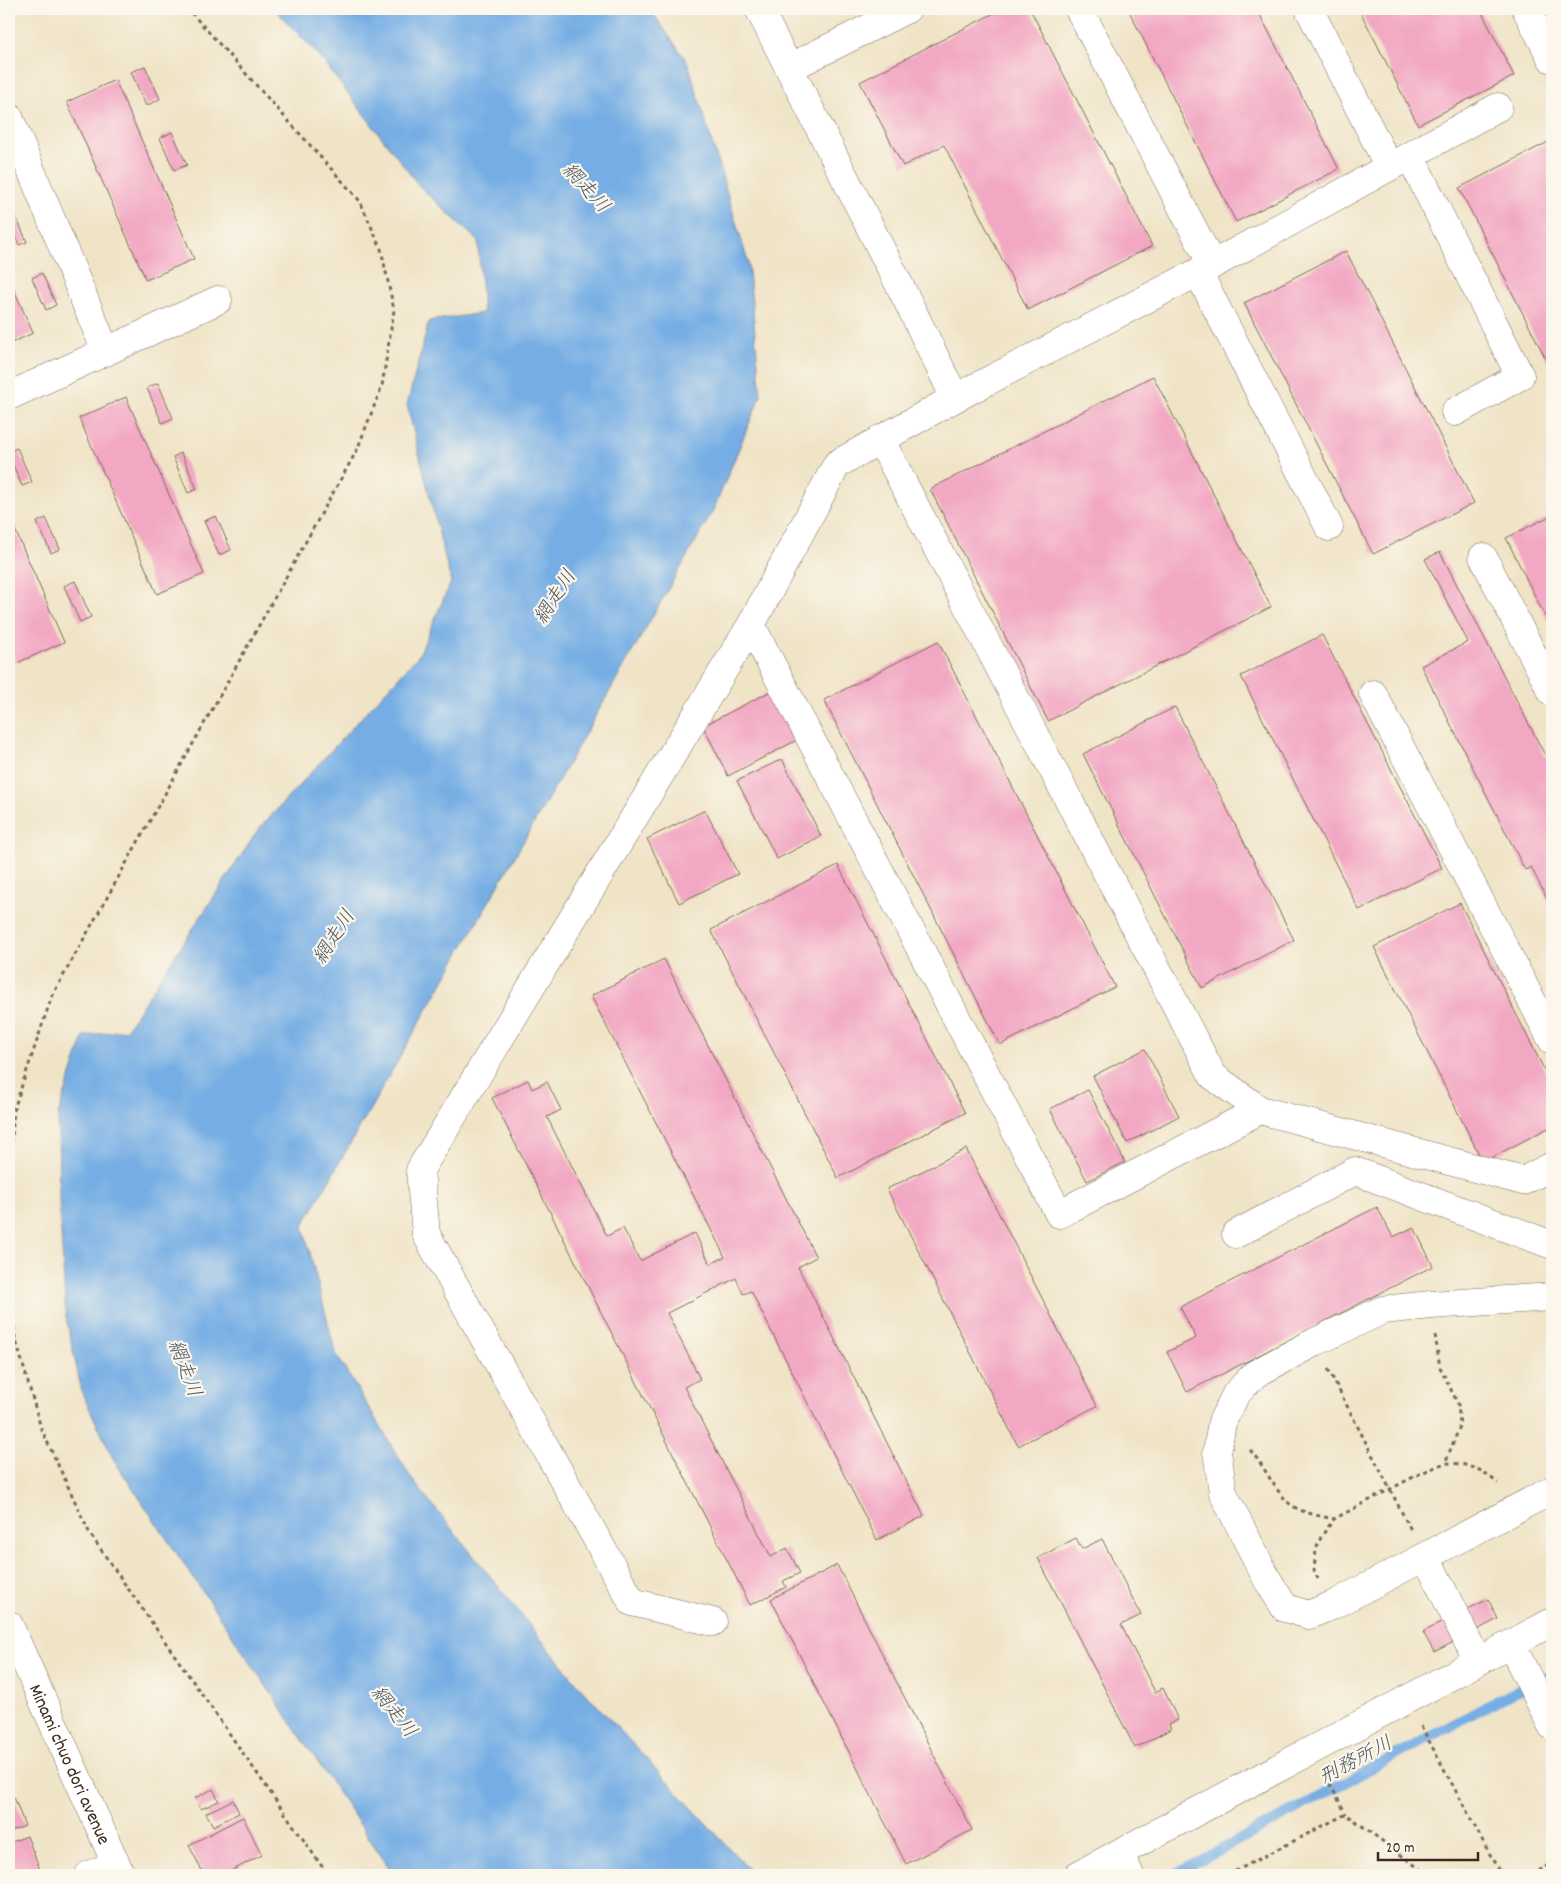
<svg xmlns="http://www.w3.org/2000/svg" width="1561" height="1884" viewBox="0 0 1561 1884" font-family="Dekko,'Klee One',sans-serif">
  <style>
    .water { fill: #74ade4; stroke: #586c81 }
    .lines { fill: none; stroke-linecap: round; stroke-linejoin: round }
    .stream { stroke: #74ade4; stroke-width: 10 }
    .building { fill: #f2a8c3 }
    .minor-casing { stroke: #7a6b59; stroke-width: 29 }
    .highway-casing { stroke: #7a6b59; stroke-width: 29 }
    .path { stroke: #7a6b59; stroke-width: 3; stroke-dasharray: 4 4; stroke-linecap: butt }
    .minor { stroke: #fff; stroke-width: 28 }
    .highway { stroke: #fff; stroke-width: 28 }
    .labels { text-anchor: middle; stroke-width: 4.5; stroke-linejoin: round; paint-order: stroke }
    .street-label { font-size: 19px; fill: #3b2a1e; stroke: #fbf7ec }
    .water-label { font-size: 20px; font-style: italic; fill: #4f5863; stroke: #fbf7ec }
  </style>
  <rect width="100%" height="100%" fill="#fbf7ec"/>
  <filter id="ink" filterUnits="userSpaceOnUse"><feTurbulence type="fractalNoise" baseFrequency=".02" numOctaves="2"/><feDisplacementMap in="SourceGraphic" scale="10" xChannelSelector="R" yChannelSelector="G"/><feConvolveMatrix kernelMatrix="1 2 1 2 8 2 1 2 1" color-interpolation-filters="sRGB"/></filter>
  <filter id="wash" filterUnits="userSpaceOnUse"><feTurbulence type="fractalNoise" baseFrequency=".0096" numOctaves="4" result="noise"/><feDisplacementMap in="SourceGraphic" scale="20" xChannelSelector="R" yChannelSelector="G"/><feGaussianBlur stdDeviation="1.12" result="paint"/><feColorMatrix in="noise" values="0 0 0 0 0 0 0 0 0 0 0 0 0 0 0 0 0 1.4 0 .05"/><feComposite in="paint" operator="in"/></filter>
  <g filter="url(#wash)">
    <rect width="100%" height="100%" fill="#f0e4c7"/>
    <!-- water -->
    <path class="water" d="M 274,9 L 650,9 L 688,63 L 748,262 L 761,395 L 713,511 L 303,1226 L 336,1354 L 413,1481 L 579,1686 L 754,1875 L 394,1875 L 115,1462 L 82,1393 L 66,1317 L 59,1199 L 58,1115 L 84,1036 L 126,1030 L 258,830 L 419,655 L 451,582 L 407,405 L 429,321 L 483,313 L 478,241 L 420,187 L 316,52 Z"/>
    <g class="lines">
      <!-- stream -->
      <path class="stream" d="M 1174,1875 L 1487,1706 L 1552,1673"/>
    </g>
    <g id="blocks">
      <!-- building -->
      <path class="building" d="M 1002,9 L 1030,9 L 1152,246 L 1028,310 L 944,145 L 903,166 L 860,82 Z
        M 1128,9 L 1257,9 L 1339,169 L 1236,222 Z
        M 1359,9 L 1480,9 L 1514,76 L 1418,125 Z
        M 145,66 L 160,99 L 146,106 L 131,72 Z
        M 115,80 L 194,259 L 146,280 L 67,102 Z
        M 172,132 L 187,165 L 174,170 L 160,138 Z
        M 1552,140 L 1552,371 L 1459,188 Z
        M 12,207 L 27,242 L 19,245 L 9,222 L 9,209 Z
        M 1346,251 L 1474,503 L 1373,554 L 1244,303 Z
        M 42,273 L 56,305 L 46,310 L 32,278 Z
        M 9,278 L 33,333 L 9,344 Z
        M 1153,376 L 1271,607 L 1048,721 L 930,489 Z
        M 158,383 L 173,418 L 162,423 L 147,388 Z
        M 126,397 L 204,574 L 157,594 L 79,418 Z
        M 17,448 L 32,482 L 22,486 L 9,456 L 9,452 Z
        M 181,453 L 197,489 L 188,493 L 173,457 Z
        M 1552,515 L 1552,630 L 1506,538 Z
        M 9,516 L 64,642 L 17,663 L 9,645 Z
        M 216,516 L 231,550 L 219,555 L 204,521 Z
        M 46,518 L 60,549 L 51,553 L 37,522 Z
        M 1440,552 L 1552,769 L 1552,909 L 1531,867 L 1525,870 L 1421,666 L 1468,642 L 1425,559 Z
        M 75,581 L 91,617 L 80,622 L 64,586 Z
        M 1322,635 L 1442,868 L 1359,910 L 1241,676 Z
        M 938,641 L 1115,987 L 1000,1045 L 824,700 Z
        M 773,690 L 799,739 L 728,776 L 703,726 Z
        M 1175,707 L 1294,940 L 1202,988 L 1083,754 Z
        M 782,759 L 821,836 L 777,859 L 737,781 Z
        M 705,810 L 738,874 L 679,903 L 647,839 Z
        M 838,865 L 965,1113 L 838,1178 L 711,930 Z
        M 1460,903 L 1552,1085 L 1552,1126 L 1483,1162 L 1374,947 Z
        M 664,959 L 816,1257 L 798,1267 L 924,1516 L 877,1540 L 751,1291 L 743,1294 L 736,1278 L 667,1313 L 700,1379 L 684,1387 L 771,1557 L 787,1548 L 800,1573 L 783,1581 L 786,1587 L 750,1605 L 492,1098 L 528,1080 L 532,1089 L 547,1082 L 561,1110 L 547,1117 L 607,1236 L 623,1228 L 640,1261 L 695,1233 L 710,1264 L 725,1257 L 591,996 Z
        M 1145,1049 L 1179,1116 L 1127,1143 L 1093,1076 Z
        M 1088,1090 L 1125,1162 L 1087,1181 L 1050,1109 Z
        M 966,1149 L 1097,1406 L 1018,1446 L 887,1189 Z
        M 1377,1207 L 1393,1237 L 1414,1227 L 1433,1266 L 1187,1392 L 1167,1352 L 1196,1338 L 1180,1307 Z
        M 1076,1538 L 1082,1549 L 1102,1539 L 1141,1615 L 1121,1625 L 1155,1692 L 1163,1688 L 1178,1720 L 1169,1724 L 1171,1729 L 1135,1748 L 1038,1558 Z
        M 837,1565 L 972,1830 L 906,1864 L 771,1599 Z
        M 1488,1599 L 1498,1619 L 1434,1652 L 1423,1632 Z
        M 213,1789 L 219,1801 L 201,1809 L 195,1798 Z
        M 14,1797 L 25,1826 L 9,1832 L 9,1799 Z
        M 233,1800 L 239,1813 L 213,1826 L 206,1813 Z
        M 243,1817 L 262,1855 L 223,1875 L 204,1875 L 189,1845 Z
        M 27,1836 L 42,1875 L 9,1875 L 9,1843 Z"/>
    </g>
  </g>
  <g filter="url(#ink)">
    <use href="#blocks" fill-opacity="0" stroke="#7a6b59" stroke-width="1"/>
    <g class="lines">
      <defs>
        <path id="minor" d="M 759,9 L 907,300 L 955,398
          M 1079,9 L 1212,265
          M 1309,9 L 1389,167
          M 1526,9 L 1552,59
          M 789,68 L 907,9
          M 9,117 L 106,352
          M 1410,156 L 1520,376 L 1455,412
          M 1198,272 L 1329,527
          M 9,396 L 218,300
          M 880,439 L 1213,1076 L 1260,1110 L 1523,1181 L 1552,1166
          M 1483,557 L 1552,692
          M 751,625 L 1059,1214 L 1260,1110
          M 1373,694 L 1552,1040
          M 1236,1234 L 1355,1171 L 1552,1245
          M 1552,1297 L 1431,1305 L 1383,1310 L 1315,1342 L 1255,1374 L 1236,1394 L 1222,1422 L 1217,1452 L 1223,1493 L 1267,1579 L 1285,1608 L 1309,1615 L 1333,1605 L 1552,1490
          M 1426,1557 L 1478,1662
          M 713,1622 L 632,1602 L 426,1234 L 420,1170 L 751,625 L 837,464 L 955,398 L 1212,265 L 1498,107
          M 1511,1644 L 1552,1726
          M 1119,1853 L 1130,1875
          M 89,1875 L 116,1865
          M 1078,1875 L 1552,1622"/>
        <g id="highway">
          <path id="s1" d="M 9,1625 L 121,1875"/>
        </g>
      </defs>
      <!-- minor casing -->
      <use href="#minor" class="minor-casing"/>
      <!-- highway casing -->
      <use href="#highway" class="highway-casing"/>
      <!-- path -->
      <path class="path" d="M 9,1183 L 14,1109 L 52,996 L 357,450 L 382,386 L 394,310 L 381,249 L 360,201 L 188,9
        M 9,1279 L 15,1337 L 41,1428 L 90,1534 L 328,1875
        M 1435,1335 L 1440,1367 L 1458,1404 L 1460,1426 L 1445,1463
        M 1328,1369 L 1411,1530
        M 1250,1450 C 1265,1466 1273,1489 1290,1504 C 1301,1513 1320,1516 1334,1519
        M 1318,1579 L 1314,1570 L 1316,1550 L 1321,1537 L 1334,1519 L 1419,1474 L 1445,1463 L 1462,1464 L 1482,1471 L 1498,1483
        M 1421,1726 L 1501,1875
        M 1326,1777 L 1346,1814
        M 1228,1875 L 1346,1814 L 1428,1875
        M 1532,1875 L 1552,1863"/>
      <!-- minor -->
      <use href="#minor" class="minor"/>
      <!-- highway -->
      <use href="#highway" class="highway"/>
    </g>
  </g>
  <g class="labels">
    <!-- street labels -->
    <g class="street-label">
      <text dy="7" stroke="none"><textPath href="#s1" startOffset="152">Minami chuo dori avenue</textPath></text>
    </g>
    <!-- water labels -->
    <g class="water-label">
      <text transform="translate(587 187) rotate(48)" y="7">網走川</text>
      <text transform="translate(554 596) rotate(-57)" y="7">網走川</text>
      <text transform="translate(333 936) rotate(-57)" y="7">網走川</text>
      <text transform="translate(186 1368) rotate(69)" y="7">網走川</text>
      <text transform="translate(395 1711) rotate(51)" y="7">網走川</text>
      <text transform="translate(1355 1759) rotate(-28)" y="7">刑務所川</text>
    </g>
  </g>
  <!-- margin -->
  <rect width="1561" height="1884" fill="none" stroke="#fbf7ec" stroke-width="30"/>
  <!-- scale -->
  <path d="M1378 1852v8h100v-8" fill="none" stroke="#3b2a1e" stroke-width="2.5"/>
  <text x="1386" y="1852" font-size="15" fill="#3b2a1e" stroke="#fbf7ec" stroke-width="4" paint-order="stroke">20 m</text>
</svg>
